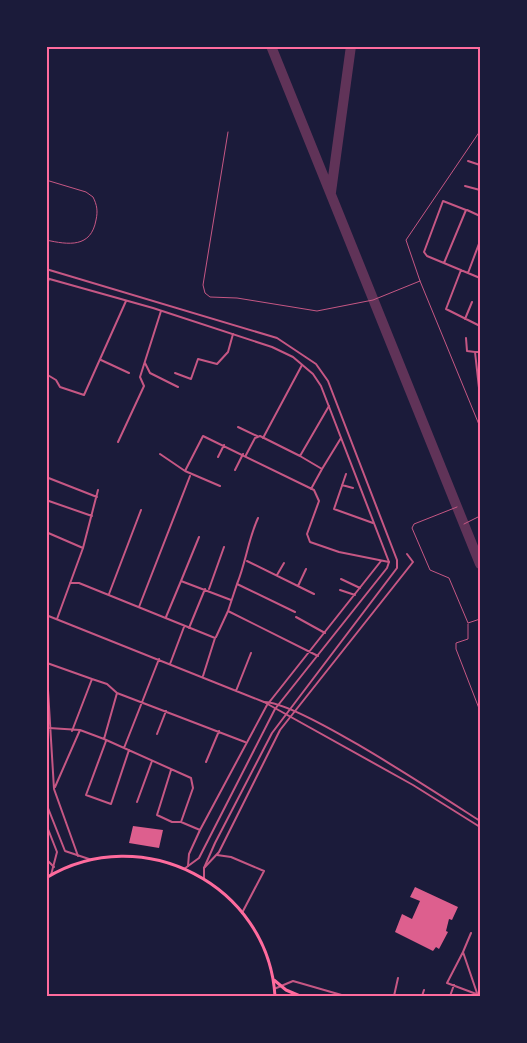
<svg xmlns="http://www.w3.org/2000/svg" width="527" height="1043" viewBox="0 0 527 1043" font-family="Figtree,sans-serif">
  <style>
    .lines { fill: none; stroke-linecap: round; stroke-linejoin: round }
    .taxiway { stroke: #603358; stroke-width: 10 }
    .building { fill: #dd5f8e }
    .service { stroke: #c65784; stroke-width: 1 }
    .minor { stroke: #c65784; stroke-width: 2 }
    .tertiary { stroke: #c65784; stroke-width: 2 }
    .primary { stroke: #ff6b9d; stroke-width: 3 }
    .neatline { fill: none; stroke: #ff6b9d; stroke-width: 2 }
  </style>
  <rect width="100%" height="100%" fill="#1b1b3a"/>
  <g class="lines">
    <!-- taxiway -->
    <path class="taxiway" d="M 271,46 L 480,564
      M 331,192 L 351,46"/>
  </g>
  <!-- building -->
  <path class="building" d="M 133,826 L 163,830 L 159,848 L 129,843 Z
    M 415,887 L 458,907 L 452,920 L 449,919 L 446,931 L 448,932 L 439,949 L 436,947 L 433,951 L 395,932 L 402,914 L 412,919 L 420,901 L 410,897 Z"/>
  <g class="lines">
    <!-- service -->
    <path class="service" d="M 480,131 L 406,240 L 420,281 L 480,427
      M 228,132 L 203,285 L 205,293 L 210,297 L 237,298 L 317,311 L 373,300 L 420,281
      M 46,180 L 86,192 L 93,197 C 97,205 98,211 96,220 C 91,248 69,245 46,240
      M 457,507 L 414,524 L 412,528 L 430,570 L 449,578 L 468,623 L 480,619
      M 464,524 L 480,516
      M 468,624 L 468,639 L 456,643 L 456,649 L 480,711"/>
    <!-- minor -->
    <path class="minor" d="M 468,161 L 480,165
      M 465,186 L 480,190
      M 467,210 L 480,216
      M 444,263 L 466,210 L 443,201 L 424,252 L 427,256 L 480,278
      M 461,270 L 446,309 L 480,326
      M 468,273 L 480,241
      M 46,287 L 49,279
      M 480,303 L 480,301
      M 465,319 L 472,302
      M 466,338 L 467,351 L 475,352
      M 480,352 L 475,352 L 480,397
      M 101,360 L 129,373
      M 145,363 L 150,373 L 178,387
      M 175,373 L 191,379 L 198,359 L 217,364 L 228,352 L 233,334
      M 46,374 L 56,380 L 60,387 L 84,395 L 126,301
      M 329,406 L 300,456 L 322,469 L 341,438
      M 238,427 L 257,436
      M 263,438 L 302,365
      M 118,442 L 144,386 L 140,377 L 161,311
      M 160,454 L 185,471
      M 246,455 L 255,438 L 260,436 L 300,456
      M 218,457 L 224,445
      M 235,470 L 243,454
      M 346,474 L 334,509 L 373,523
      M 46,477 L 97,497
      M 342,485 L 353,488
      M 220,486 L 185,471 L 203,436 L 314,490 L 319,501 L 307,534 L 310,542 L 339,552 L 389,562
      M 311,489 L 322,469
      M 46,500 L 92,516
      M 46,532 L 83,548
      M 247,561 L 314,594
      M 277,575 L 284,563
      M 341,579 L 360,588
      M 181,581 L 199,537
      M 70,583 L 79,583 L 215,638 L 203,676
      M 237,584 C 246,562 248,540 258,518
      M 298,586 L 306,569
      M 209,589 L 224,547
      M 340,590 L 355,595
      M 109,594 L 141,510
      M 139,607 L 190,476
      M 228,611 L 237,584 L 295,612
      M 46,615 L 264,702
      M 166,617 L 181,581 L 231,600
      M 296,617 L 325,633
      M 57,619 L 83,548 L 98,490
      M 189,628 L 205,589
      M 216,637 L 228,611 L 318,656
      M 46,657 L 54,789 L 78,856
      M 47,663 L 92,679
      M 170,664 L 184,627
      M 236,691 L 251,653
      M 117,693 L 245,742
      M 49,728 L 80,730 L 55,787
      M 72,731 L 92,679 L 107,684 L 117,693 L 104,739 L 80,730
      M 157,734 L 166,711
      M 104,739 L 191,778 L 193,788 L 181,822 L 200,830
      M 106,741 L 86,795 L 111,804 L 129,750
      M 124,748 L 159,659
      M 206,762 L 219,731
      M 171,770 L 157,815 L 172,822 L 181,822
      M 137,802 L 152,761
      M 217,855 L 231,857 L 264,871 L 242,913
      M 46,859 L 54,867
      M 188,866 L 189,854 L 200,830 L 267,705 L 381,561
      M 204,868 L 219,852 L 280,730 L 413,562 L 407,554
      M 471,933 L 463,952 L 478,996
      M 463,952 L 447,983 L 479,995
      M 394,996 L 398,978
      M 422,996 L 424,990
      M 450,996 L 454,985"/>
    <!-- tertiary -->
    <path class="tertiary" d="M 46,269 L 277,338 L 316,364 L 328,381 L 397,560 L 397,568 L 272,733 L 215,843 L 204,868 L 204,879
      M 46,278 L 153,308 L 272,347 L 293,357 L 313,374 L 321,386 L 389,562 L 387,568 L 275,709 L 199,858 L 184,869
      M 264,702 L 413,785 L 480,827
      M 264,702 C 298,701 444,798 480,821
      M 46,803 L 65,851 L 92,860
      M 46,824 L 57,852 L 51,875
      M 274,989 L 293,981 L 345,996"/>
    <!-- primary -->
    <path class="primary" d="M 46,878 C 142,820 268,885 275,996
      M 274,980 L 286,990 L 300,996"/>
  </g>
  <!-- border -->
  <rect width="527" height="1043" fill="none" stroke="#1b1b3a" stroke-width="96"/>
  <rect x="48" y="48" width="431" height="947" class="neatline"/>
</svg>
